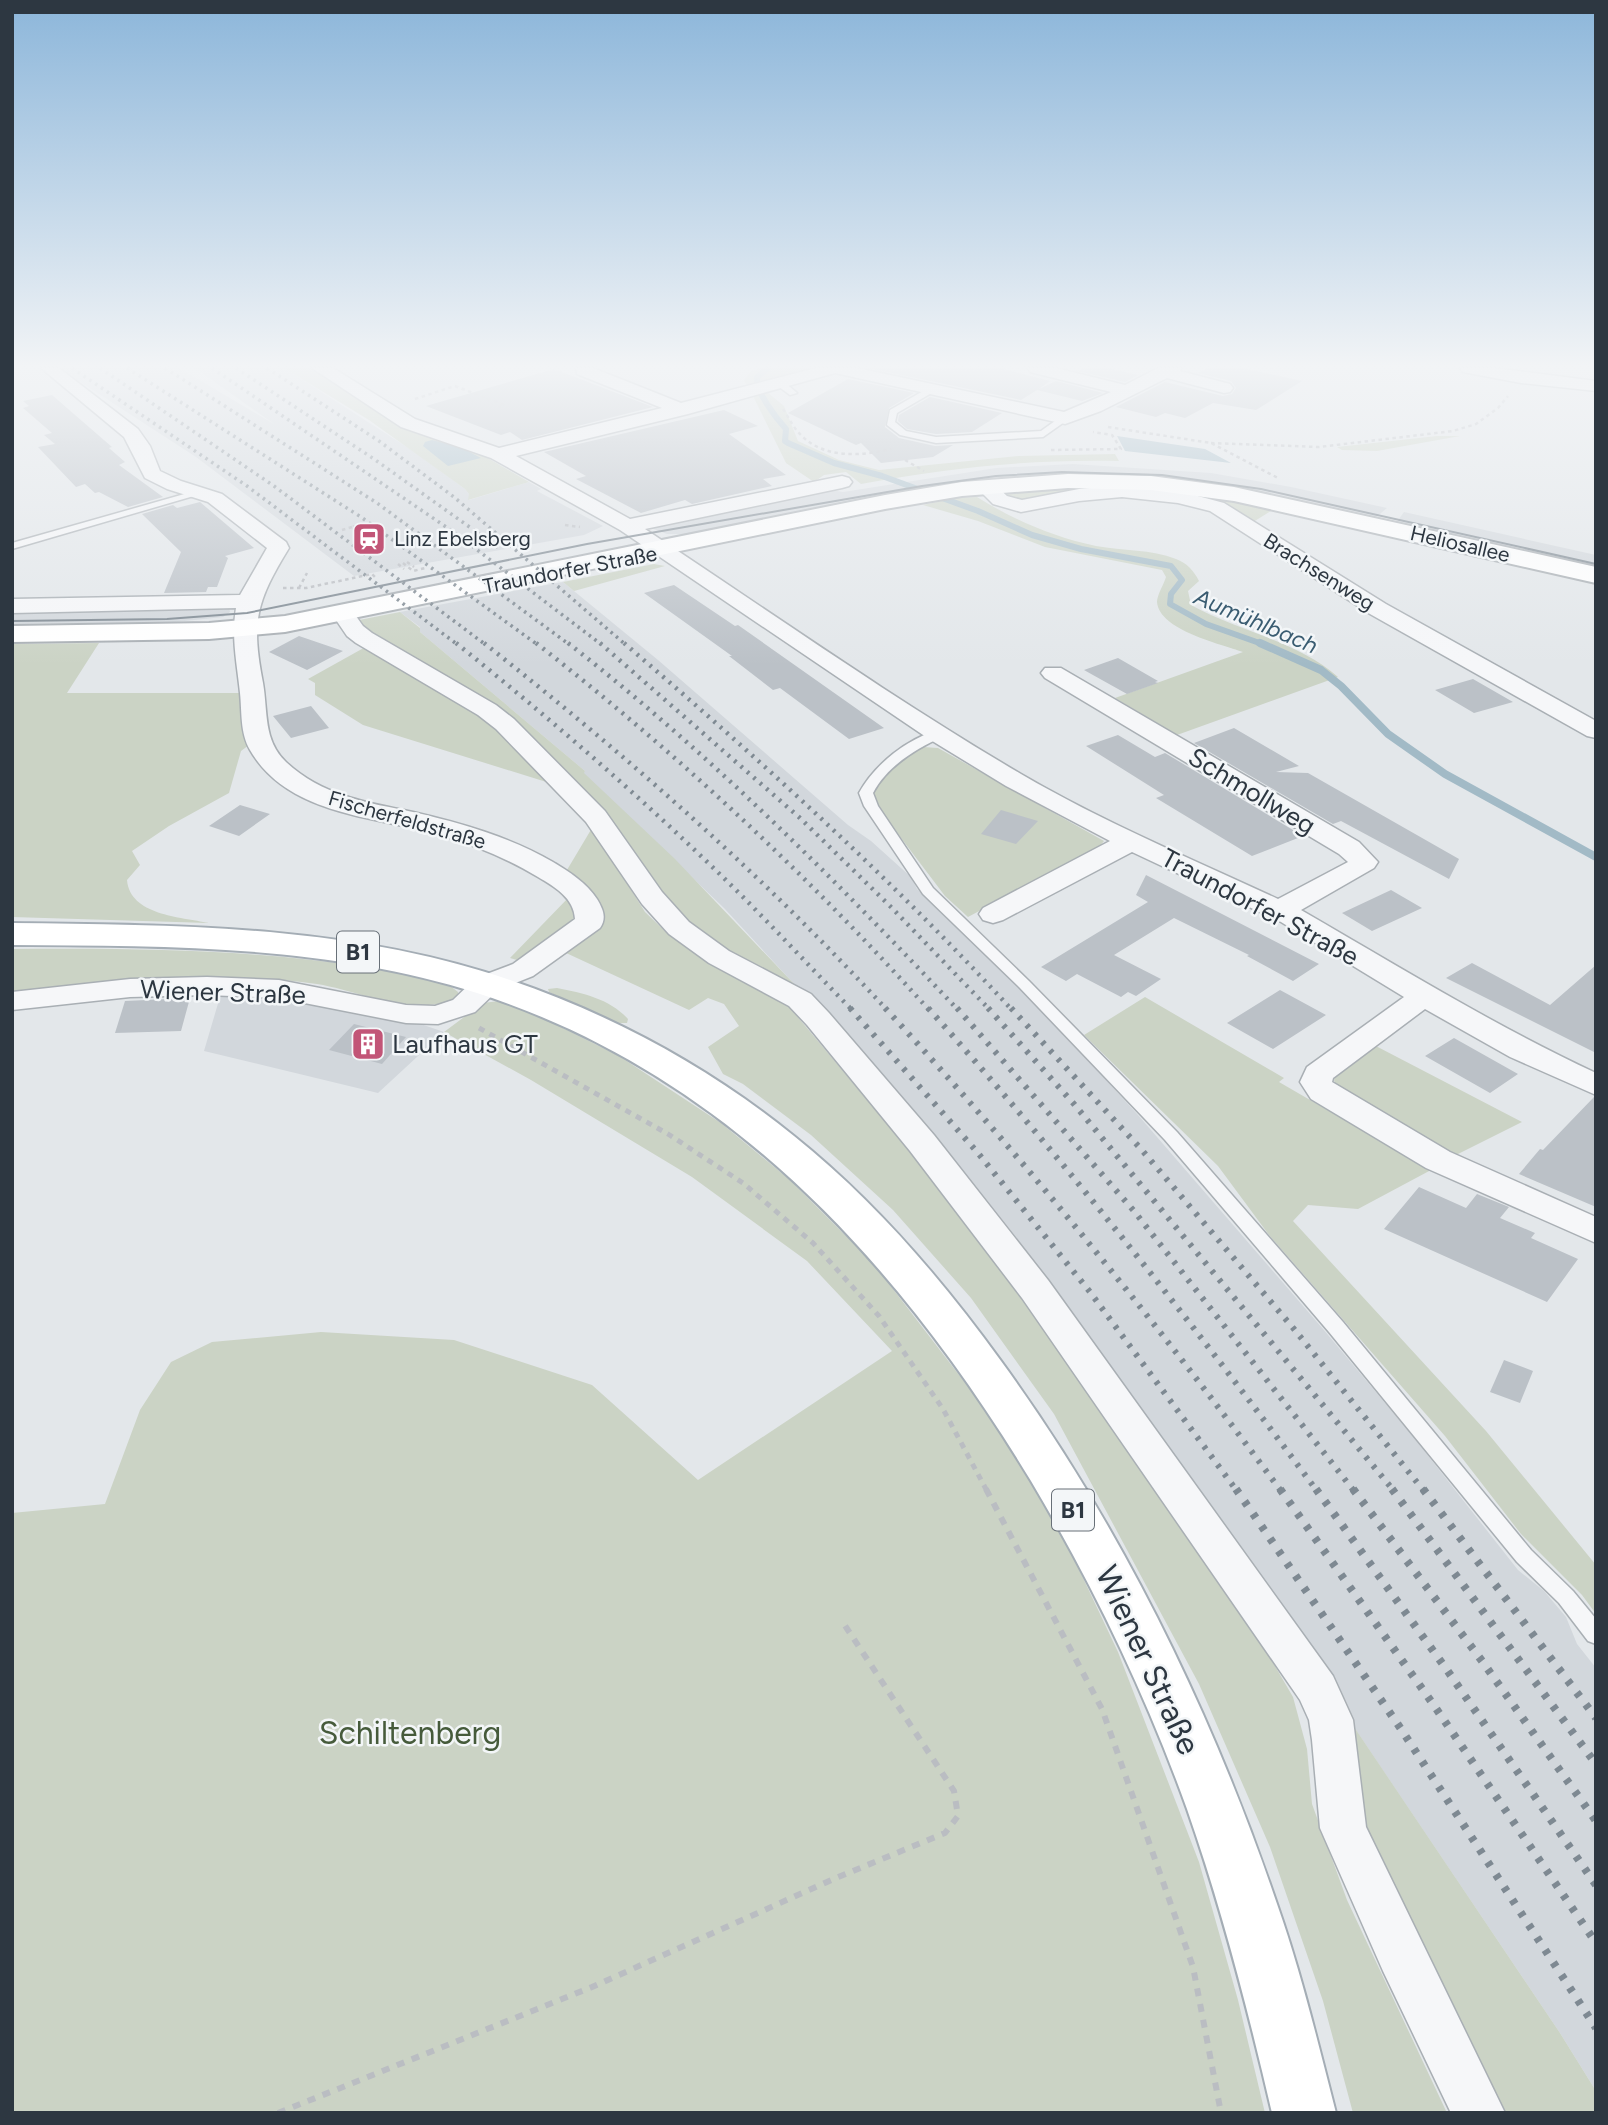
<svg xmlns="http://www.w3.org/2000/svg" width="1608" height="2125" viewBox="0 0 1608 2125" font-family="Figtree,sans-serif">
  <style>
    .built { fill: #d2d7dc }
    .green { fill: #cbd3c5 }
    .water { fill: #a2bac6 }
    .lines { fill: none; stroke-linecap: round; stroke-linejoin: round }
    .stream-far1 { stroke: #a2bac6; stroke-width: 6 }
    .stream { stroke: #a2bac6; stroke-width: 8 }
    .building { fill: #bbc1c7 }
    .lane-casing { stroke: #a9afb4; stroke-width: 3 }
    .street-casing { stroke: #a9afb4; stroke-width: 3 }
    .secondary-casing { stroke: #a9afb4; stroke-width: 4 }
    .primary-casing { stroke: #a4adb5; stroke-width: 4 }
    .path-far2 { stroke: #babdc2; stroke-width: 2.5; stroke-dasharray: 3.5 3.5; stroke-linecap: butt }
    .path-far1 { stroke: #babdc2; stroke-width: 5; stroke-dasharray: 6 6; stroke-linecap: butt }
    .path { stroke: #babdc2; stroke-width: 6; stroke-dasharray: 8 8; stroke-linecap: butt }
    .lane { fill: #f6f7f9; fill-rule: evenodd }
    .street { fill: #f6f7f9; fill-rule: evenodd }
    .secondary { fill: #fff; fill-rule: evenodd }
    .primary { fill: #fff; fill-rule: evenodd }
    .tram { stroke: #7e8992; stroke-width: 2 }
    .rail-far3 { stroke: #7e8992; stroke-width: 3.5; stroke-dasharray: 2.5 4.5; stroke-linecap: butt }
    .rail-far2 { stroke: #7e8992; stroke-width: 4.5; stroke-dasharray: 2.5 6; stroke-linecap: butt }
    .rail-far1 { stroke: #7e8992; stroke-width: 6; stroke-dasharray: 3.5 8; stroke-linecap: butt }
    .rail { stroke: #7e8992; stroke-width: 8; stroke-dasharray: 5 10; stroke-linecap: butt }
    .labels { text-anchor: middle; stroke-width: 5; stroke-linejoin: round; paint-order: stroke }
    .far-poi-label { font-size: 21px; fill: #2d3741; stroke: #f3f6f8; text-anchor: start }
    .far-street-label { font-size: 21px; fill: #2d3741; stroke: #f3f6f8 }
    .far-water-label { font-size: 23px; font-style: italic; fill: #3a5c71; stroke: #f3f6f8 }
    .shield { fill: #f3f6f8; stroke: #687078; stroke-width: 2 }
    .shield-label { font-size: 24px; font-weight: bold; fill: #2d3741 }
    .street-label { font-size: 26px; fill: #2d3741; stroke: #f3f6f8 }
    .poi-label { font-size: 26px; fill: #2d3741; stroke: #f3f6f8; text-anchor: start }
    .near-street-label { font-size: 32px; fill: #2d3741; stroke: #f3f6f8 }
    .near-park-label { font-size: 32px; fill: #465b3b; stroke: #f3f6f8 }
  </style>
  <rect width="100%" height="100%" fill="#e3e7ea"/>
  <!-- built -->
  <path class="built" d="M 59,368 L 179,368 L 274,424 L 195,368 L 284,368 L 413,451 L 465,489 L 469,494 L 469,500 L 529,482 L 541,489 L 537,491 L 603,526 L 584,535 L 354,576 L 196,457 Z
    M 1073,464 L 1211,473 L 1291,487 L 1387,508 L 1375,518 L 1105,476 L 760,520 L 689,534 L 667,534 L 651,528 L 652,526 L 825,489 L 843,492 L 996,468 Z
    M 1404,512 L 1596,555 L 1596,571 L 1396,523 Z
    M 563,582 L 658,660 L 848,825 L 871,841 L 911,877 L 917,889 L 1041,1009 L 1138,1115 L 1323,1329 L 1411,1434 L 1518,1570 L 1544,1591 L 1566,1617 L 1577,1644 L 1596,1668 L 1596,2091 L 1560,2033 L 1139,1408 L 867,1063 L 724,908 L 583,773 L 585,771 L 420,632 L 420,627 L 400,612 Z
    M 229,607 L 230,612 L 223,617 L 175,622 L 12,624 L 12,610 Z
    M 222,990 L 277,993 L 403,1018 L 444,1032 L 378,1093 L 204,1051 Z"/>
  <!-- green -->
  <path class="green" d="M 284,368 L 310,368 L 399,425 L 474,450 L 529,482 L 468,500 L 469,494 L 465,489 L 369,420 Z
    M 759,368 L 817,368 L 749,387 L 744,381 L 750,372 Z
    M 767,392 L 784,406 L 798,441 L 839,460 L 879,470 L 1019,456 L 1115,454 L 1119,461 C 1031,459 947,468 861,484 L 846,472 L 824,475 L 814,482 L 786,463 L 753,396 Z
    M 1437,436 L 1460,436 L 1377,451 L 1342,450 L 1337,447 Z
    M 1015,487 L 1141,487 L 1277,507 L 1250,524 L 1215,500 L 1164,491 L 1024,501 L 1007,496 L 1006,492 Z
    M 977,497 C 1014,520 1053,537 1096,546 C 1123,551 1151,549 1176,559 C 1187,563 1194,571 1199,581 L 1188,591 L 1191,605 C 1238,631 1297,641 1338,677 L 1177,735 L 1115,698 L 1243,652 C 1221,644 1159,630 1157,602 C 1157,595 1164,584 1166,577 L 1162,570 L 1045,547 L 978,521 L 923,505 L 956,498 Z
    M 654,564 L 665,566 L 574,591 L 563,582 Z
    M 400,612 L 420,628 L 420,632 L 585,771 L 584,773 L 675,859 L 797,987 L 732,955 L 694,931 L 518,727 L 378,640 L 359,623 L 359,620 Z
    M 99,643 L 67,693 L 243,693 L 249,745 L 241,751 L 229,793 L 169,826 L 132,851 L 140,865 L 127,880 C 130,915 180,917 209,923 L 12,917 L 12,644 Z
    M 369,645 L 473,707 L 556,785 L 363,725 L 315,695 L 315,683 L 308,679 Z
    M 923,747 L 938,748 L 1104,841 L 1099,847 L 968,917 L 945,896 L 876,805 C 875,798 872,794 874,788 C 879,776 911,751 923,747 Z
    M 592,828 L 645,912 L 669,935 L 709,962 L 786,1003 L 936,1182 L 1019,1293 L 1258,1637 L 1293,1697 L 1307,1749 L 1312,1804 L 1347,1900 L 1447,2113 L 1353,2113 L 1323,2001 L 1270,1847 L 1199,1684 L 1054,1414 L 971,1298 L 893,1210 L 811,1135 L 743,1084 L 723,1074 L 708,1047 L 739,1026 L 724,1004 L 708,998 L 689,1010 L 564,952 L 544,968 L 510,958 L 570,896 L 564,875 Z
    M 12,949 C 131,948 248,949 365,967 C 394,971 422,979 449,985 L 458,992 L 458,997 C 415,1019 361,991 317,984 C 216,969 112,987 12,996 Z
    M 557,988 C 583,993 610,999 628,1019 L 627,1023 L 617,1023 L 549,992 L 548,989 Z
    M 1145,997 L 1284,1078 L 1279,1082 L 1431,1170 L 1358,1209 L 1308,1205 L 1293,1221 L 1486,1431 L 1596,1565 L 1596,1614 L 1582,1595 L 1521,1534 L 1445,1436 L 1269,1235 L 1218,1166 L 1084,1035 Z
    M 499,1001 L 543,1018 L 619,1056 L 721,1123 L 790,1180 L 873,1263 L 986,1410 L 1057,1523 L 1118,1652 L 1199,1862 L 1238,2000 L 1265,2113 L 12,2113 L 12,1513 L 105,1504 L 140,1410 L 171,1362 L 212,1342 L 321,1332 L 454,1340 L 592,1385 L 698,1480 L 892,1351 L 807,1261 L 692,1177 L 531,1080 L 444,1032 L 483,1003 Z
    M 1372,1044 L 1522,1122 L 1448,1159 L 1339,1094 L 1334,1080 L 1341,1065 Z
    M 1344,1712 L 1560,2033 L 1596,2091 L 1596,2113 L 1499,2113 L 1354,1817 Z"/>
  <!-- water -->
  <path class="water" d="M 1117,436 L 1205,449 L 1231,463 L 1125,451 Z
    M 432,440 L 460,447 L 481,458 L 448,466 L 423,446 L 425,442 Z"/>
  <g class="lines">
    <!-- stream-far1 -->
    <path class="stream-far1" d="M 768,368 L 757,377 C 755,391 776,418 786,429 L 785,441 L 788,443 L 834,463 L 882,476 L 978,511 L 1032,535 L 1081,549 L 1171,566 L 1182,580 L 1171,594 L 1170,604 L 1206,624 L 1265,645"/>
    <!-- stream -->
    <path class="stream" d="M 1260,643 L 1321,670 L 1341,686 L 1388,734 L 1445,774 L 1596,857"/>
  </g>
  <!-- building -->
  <path class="building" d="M 868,368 L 999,368 L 1050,381 L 1039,389 L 1056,381 L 1103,393 L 1082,401 L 1037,390 L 1021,400 Z
    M 1085,368 L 1108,368 L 1138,375 L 1125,382 L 1078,371 Z
    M 1207,368 L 1243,368 L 1302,381 L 1256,410 L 1213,403 L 1185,418 L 1165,413 L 1156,417 L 1116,407 L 1165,382 L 1223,396 L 1232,394 L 1236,388 L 1231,381 L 1198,373 Z
    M 554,369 L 653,407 L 522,440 L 510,432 L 501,435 L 426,406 Z
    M 848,379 L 914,393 L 889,408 L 885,427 L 899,438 L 935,446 L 953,445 L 933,457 L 881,463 L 861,443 L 856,445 L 788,413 Z
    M 52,395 L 112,447 L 109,448 L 125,462 L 119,465 L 163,497 L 128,507 L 99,492 L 95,493 L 85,484 L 76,487 L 38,447 L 55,444 L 44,435 L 52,433 L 23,408 L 29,406 L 23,401 Z
    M 930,397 L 1002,413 L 972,432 L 936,434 L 907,429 L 898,421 L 899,415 Z
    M 724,410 L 758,426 L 729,434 L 786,475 L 763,479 L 772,486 L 692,504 L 685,500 L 641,513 L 576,479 L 586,476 L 544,452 Z
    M 200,502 L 254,548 L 225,556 L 228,558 L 217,587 L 208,587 L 206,592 L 164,593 L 181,552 L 142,514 L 173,505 L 177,508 Z
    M 674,585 L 735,626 L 738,625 L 884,728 L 849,739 L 780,688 L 773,690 L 729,656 L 732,656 L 644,593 Z
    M 299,636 L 343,651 L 307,670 L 269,652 Z
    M 1118,658 L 1158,681 L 1155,682 L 1158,683 L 1127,694 L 1084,670 Z
    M 1473,679 L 1513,702 L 1474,713 L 1435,690 Z
    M 311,706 L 329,728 L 291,738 L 273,716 Z
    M 1234,728 L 1299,766 L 1276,772 L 1308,773 L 1459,859 L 1449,879 L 1341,821 L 1333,824 L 1194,743 Z
    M 1118,735 L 1155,757 L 1165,753 L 1303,836 L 1252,856 L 1156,798 L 1164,795 L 1086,746 Z
    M 240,805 L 270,814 L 239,836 L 209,826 Z
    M 1001,810 L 1038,821 L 1016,844 L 981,834 Z
    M 1146,875 L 1222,914 L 1319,964 L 1293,981 L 1247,956 L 1249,955 L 1174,918 L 1114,955 L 1161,979 L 1136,996 L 1128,992 L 1121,997 L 1077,974 L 1066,981 L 1041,967 L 1148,902 L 1136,895 Z
    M 1391,890 L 1422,908 L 1372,931 L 1342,913 Z
    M 1472,963 L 1550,1005 L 1596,965 L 1596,1053 L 1446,978 Z
    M 1280,990 L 1326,1015 L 1273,1049 L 1227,1023 Z
    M 190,998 L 181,1031 L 115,1033 L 125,1001 Z
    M 354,1024 L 406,1037 L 382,1064 L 329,1050 Z
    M 1454,1038 L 1518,1074 L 1490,1093 L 1425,1056 Z
    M 1594,1097 L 1596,1097 L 1596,1207 L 1519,1174 L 1540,1149 L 1543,1150 Z
    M 1419,1187 L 1466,1208 L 1477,1194 L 1509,1207 L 1500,1218 L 1535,1233 L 1531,1238 L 1578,1259 L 1547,1302 L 1384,1229 Z
    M 1504,1360 L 1533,1371 L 1520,1403 L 1490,1392 Z"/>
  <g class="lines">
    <defs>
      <path id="lane" d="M 778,382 L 784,382 L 797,393 L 790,395 L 778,386 Z
        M 932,386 L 936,389 L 935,391 L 897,413 L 895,422 L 906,431 L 936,437 L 1041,431 L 1062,416 L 1070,418 L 1043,437 L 936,443 L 900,435 L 887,425 L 890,410 Z
        M 195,491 L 204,493 L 12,549 L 12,543 Z
        M 938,730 L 944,734 L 942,737 C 916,749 887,766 873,793 L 878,806 L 933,888 L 1029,981 L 1177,1132 L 1343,1322 L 1531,1550 L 1573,1591 L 1596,1619 L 1596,1644 L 1588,1641 L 1559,1603 L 1517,1562 L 1329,1332 L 1165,1140 L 1019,987 L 923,894 L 864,806 L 859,793 C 875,764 907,739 938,730 Z"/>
      <path id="street" d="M 41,368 L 59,368 L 138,429 L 150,446 L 160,471 L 181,481 L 222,494 L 286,542 L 289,548 C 256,602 251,621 263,683 C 268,712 263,740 286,762 C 303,778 324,789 346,796 C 368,804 391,807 413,812 C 461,823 510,837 553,862 C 569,872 586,882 597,899 C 603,909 607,918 600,928 L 533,976 L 498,990 L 475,1012 L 438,1024 L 406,1023 L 279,998 L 207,995 L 130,997 L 12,1010 L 12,992 L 130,979 L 207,977 L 279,980 L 406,1005 L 435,1006 L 453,1000 L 476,978 L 513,964 L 575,919 C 574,898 555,887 538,877 C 508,859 475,845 440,835 C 376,816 288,816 250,750 C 240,733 242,712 240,693 C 237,664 231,637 236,608 L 12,613 L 12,599 L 240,595 L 267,548 L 208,502 L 167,489 L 145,478 L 124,437 Z
        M 312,368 L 333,368 L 415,419 L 499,448 L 662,408 L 577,374 L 576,368 L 593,368 L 681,403 L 816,368 L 857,368 L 1064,412 L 1111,392 L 1030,372 L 1028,368 L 1056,368 L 1125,385 L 1158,368 L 1181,368 L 1180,371 L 1230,384 L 1233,388 L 1230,392 L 1224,393 L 1167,378 L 1101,411 L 1065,424 L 835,373 L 688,414 L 516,456 L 630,519 L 842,476 L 849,478 L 852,482 L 849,486 L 842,488 L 645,529 C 769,611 892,698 1021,774 C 1103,822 1192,859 1278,899 L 1348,862 L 1339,854 L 1045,678 L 1041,673 L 1045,668 L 1061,668 L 1359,842 L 1378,862 L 1374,868 L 1301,910 C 1398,966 1493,1025 1596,1073 L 1596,1095 L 1510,1057 L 1425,1009 L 1333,1078 L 1332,1082 L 1450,1152 L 1596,1217 L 1596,1243 L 1426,1168 L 1311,1099 L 1300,1082 L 1307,1067 L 1404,997 L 1281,922 L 1132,852 L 1003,920 L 993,923 L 983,920 L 979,914 L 983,908 L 1110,841 L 1006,786 L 929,739 L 620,530 L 491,458 L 401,427 Z
        M 1460,368 L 1494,368 L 1596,381 L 1596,391 L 1521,383 L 1463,372 Z
        M 986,481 L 993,483 L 1007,496 L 1022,500 L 1079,489 L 1122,485 L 1179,491 L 1224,503 L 1386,604 L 1596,721 L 1596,738 L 1587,736 L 1370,614 L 1210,511 L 1178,503 L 1122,497 L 1079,501 L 1021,512 L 993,504 L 976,487 L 979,483 Z
        M 343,607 L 351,609 L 363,626 L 372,633 L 496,705 L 514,719 L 605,811 L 662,892 L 689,922 L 729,951 L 811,994 L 829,1013 L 934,1135 L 1048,1280 L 1333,1676 L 1353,1720 L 1366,1827 L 1505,2113 L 1451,2113 L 1383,1971 L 1320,1828 L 1312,1740 L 1309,1720 L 1300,1700 L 1022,1298 L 910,1151 L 807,1025 L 789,1006 L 709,963 L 669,934 L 642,904 L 586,822 L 496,729 L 478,715 L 356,643 L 347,636 L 332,614 L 335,609 Z"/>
      <path id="secondary" d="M 1068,474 L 1151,476 L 1234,487 L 1596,567 L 1596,583 L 1234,501 L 1151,490 L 1068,488 L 962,496 L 885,509 L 285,632 L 209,639 L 12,642 L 12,626 L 209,623 L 285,616 L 885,495 L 962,482 Z"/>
      <path id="primary" d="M 12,923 C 180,925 350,925 510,980 C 613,1015 710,1068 794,1136 C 874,1200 941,1278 1001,1361 C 1121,1526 1211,1710 1277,1904 C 1301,1972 1318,2043 1336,2113 L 1272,2113 C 1248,2010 1222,1909 1187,1809 C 1146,1695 1093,1585 1031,1481 C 899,1263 726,1073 477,993 C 327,945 168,946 12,945 Z"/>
    </defs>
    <!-- lane casing -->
    <use href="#lane" class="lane-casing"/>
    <!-- street casing -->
    <use href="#street" class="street-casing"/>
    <!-- secondary casing -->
    <use href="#secondary" class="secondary-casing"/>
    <!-- primary casing -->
    <use href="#primary" class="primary-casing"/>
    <!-- path-far2 -->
    <path class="path-far2" d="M 415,399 L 455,386 L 504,405 L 499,407
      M 783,409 C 789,418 794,429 802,436 C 825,459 862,456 891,449
      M 1108,427 L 1211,443 L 1278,478
      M 1211,443 L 1319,447 L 1453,431 L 1476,424 L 1498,408 L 1508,396
      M 1051,450 L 1121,449 L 1112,435 L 1093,432
      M 905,460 L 924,471
      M 363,524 L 352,527 L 379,546
      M 565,525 L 580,527
      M 342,530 L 352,527
      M 407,562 L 414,567
      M 403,563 L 413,571 L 425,568
      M 398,564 L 404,569
      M 283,588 L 306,588 L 372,574 L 377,579
      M 299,588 L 307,573"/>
    <!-- path-far1 -->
    <path class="path-far1" d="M 479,1028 L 668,1134 L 743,1183 L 813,1243 L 879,1316 L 943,1409 L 987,1491"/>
    <!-- path -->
    <path class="path" d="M 986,1489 L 1102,1709 L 1193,1967 L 1221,2113
      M 278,2113 L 592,1987 L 836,1878 L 945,1833 L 958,1816 L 954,1791 L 842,1621"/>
    <!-- lane -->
    <use href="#lane" class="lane"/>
    <!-- street -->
    <use href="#street" class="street"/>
    <!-- secondary -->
    <use href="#secondary" class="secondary"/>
    <!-- primary -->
    <use href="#primary" class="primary"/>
    <!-- tram -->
    <path class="tram" d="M 12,621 L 167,619 L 247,613 L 587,544 L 922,486 L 996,476 L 1062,472 L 1162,475 L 1261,489 L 1596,564"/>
    <!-- rail-far3 -->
    <path class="rail-far3" d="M 72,368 L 247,486 L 458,645
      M 100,368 L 274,486 L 486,645
      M 127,368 L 361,517 L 538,645
      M 165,368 L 377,503 L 570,645
      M 212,368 L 455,533 L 602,645
      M 236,368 L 374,459 L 499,548
      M 267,368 L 379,441 L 454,497 L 626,645"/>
    <!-- rail-far2 -->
    <path class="rail-far2" d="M 456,643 C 553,721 648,803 737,891 C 776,930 813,970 852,1010
      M 484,643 C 627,756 764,876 887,1010
      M 536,643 C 678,754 809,876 929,1010
      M 568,643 C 709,753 836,880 958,1010
      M 600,643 L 800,818 L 891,907 L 990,1010
      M 624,643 C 759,759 892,879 1012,1010"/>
    <!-- rail-far1 -->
    <path class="rail-far1" d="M 850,1008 L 978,1153 L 1090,1292 L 1237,1491
      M 885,1008 C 1027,1162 1157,1323 1281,1491
      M 928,1008 C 1066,1162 1194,1325 1317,1491
      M 957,1008 L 1134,1211 L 1354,1491
      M 988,1008 L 1074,1104 L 1394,1491
      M 1011,1008 L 1141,1149 L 1294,1329 L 1424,1491"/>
    <!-- rail -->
    <path class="rail" d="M 1236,1489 L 1401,1729 L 1596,2028
      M 1280,1489 L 1433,1704 L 1596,1943
      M 1316,1489 L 1447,1670 L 1596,1885
      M 1353,1489 L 1482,1661 L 1596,1821
      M 1392,1489 L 1596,1764
      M 1423,1489 L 1596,1718"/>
  </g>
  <!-- sky -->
  <linearGradient id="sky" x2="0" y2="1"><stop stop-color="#8cb6da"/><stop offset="0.55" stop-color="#f2f4f6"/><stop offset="1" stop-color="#f2f4f6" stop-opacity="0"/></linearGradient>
  <rect width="1608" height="665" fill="url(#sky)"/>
  <!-- icons -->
  <defs>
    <symbol id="station-square" viewBox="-11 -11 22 22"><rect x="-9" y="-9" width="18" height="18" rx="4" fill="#c25577" stroke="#f3f6f8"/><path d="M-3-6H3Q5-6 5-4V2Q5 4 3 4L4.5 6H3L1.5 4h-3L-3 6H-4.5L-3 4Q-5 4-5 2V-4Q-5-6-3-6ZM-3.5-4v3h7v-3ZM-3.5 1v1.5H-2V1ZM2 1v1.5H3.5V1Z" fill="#fff"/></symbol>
    <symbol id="building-square" viewBox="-11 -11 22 22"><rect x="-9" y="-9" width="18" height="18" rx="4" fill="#c25577" stroke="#f3f6f8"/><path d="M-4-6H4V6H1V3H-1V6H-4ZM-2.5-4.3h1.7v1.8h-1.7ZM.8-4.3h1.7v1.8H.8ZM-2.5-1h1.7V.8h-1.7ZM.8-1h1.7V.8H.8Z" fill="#fff"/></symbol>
  </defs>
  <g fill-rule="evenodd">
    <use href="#station-square" x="350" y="520" width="38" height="38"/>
    <use href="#building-square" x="349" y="1025" width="38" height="38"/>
  </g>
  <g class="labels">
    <!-- far-poi labels -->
    <g class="far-poi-label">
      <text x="394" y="546">Linz Ebelsberg</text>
    </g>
    <!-- far-street labels -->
    <g class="far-street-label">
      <text transform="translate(1460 544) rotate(13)" y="7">Heliosallee</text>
      <text transform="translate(570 570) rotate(-11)" y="7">Traundorfer Straße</text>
      <text transform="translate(1319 572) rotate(32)" y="7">Brachsenweg</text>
      <text transform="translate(407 820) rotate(16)" y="7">Fischerfeldstraße</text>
    </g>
    <!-- far-water labels -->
    <g class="far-water-label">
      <text transform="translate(1256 621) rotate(23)" y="8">Aumühlbach</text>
    </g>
    <!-- shield labels -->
    <g class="shield">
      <rect x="337" y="931.5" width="42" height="41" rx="5"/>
      <rect x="1052" y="1489.5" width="42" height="41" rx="5"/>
    </g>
    <g class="shield-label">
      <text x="358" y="960">B1</text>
      <text x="1073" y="1518">B1</text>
    </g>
    <!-- street labels -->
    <g class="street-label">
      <text transform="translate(1252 791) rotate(31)" y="9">Schmollweg</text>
      <text transform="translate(1260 907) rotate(28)" y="9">Traundorfer Straße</text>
      <text transform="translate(223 992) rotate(2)" y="9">Wiener Straße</text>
    </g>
    <!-- poi labels -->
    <g class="poi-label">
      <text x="392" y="1053">Laufhaus GT</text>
    </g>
    <!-- near-street labels -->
    <g class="near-street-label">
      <text transform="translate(1148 1660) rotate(65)" y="11">Wiener Straße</text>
    </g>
    <!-- near-park labels -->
    <g class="near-park-label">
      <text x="410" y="1744">Schiltenberg</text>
    </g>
  </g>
  <!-- border -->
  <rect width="1608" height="2125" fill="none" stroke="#2d3741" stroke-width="28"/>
</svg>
